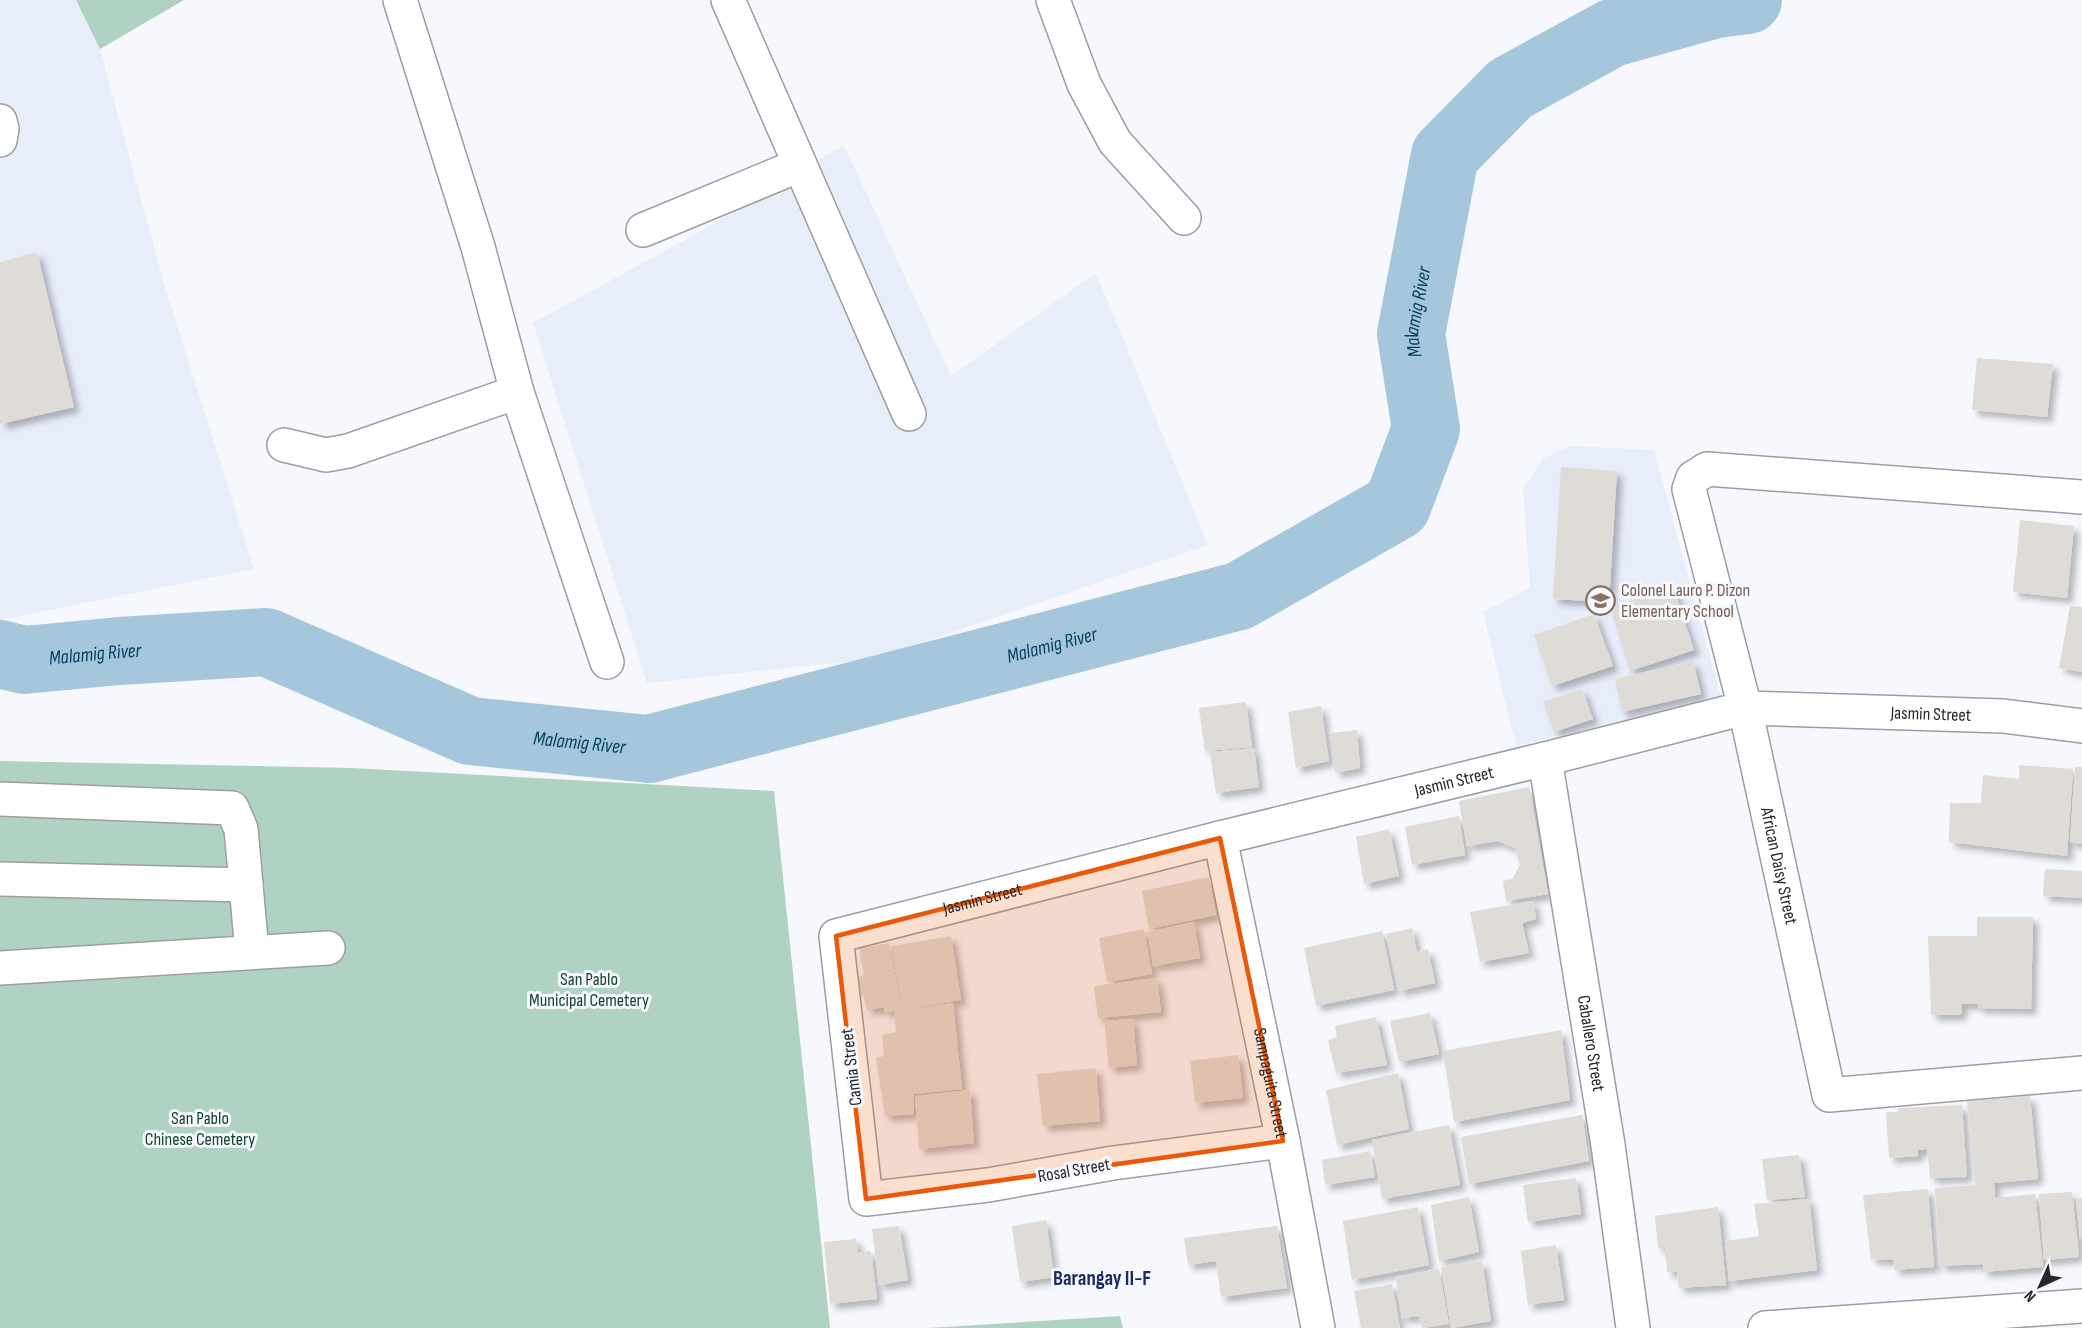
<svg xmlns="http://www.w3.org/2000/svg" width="2082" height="1328" viewBox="0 0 2082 1328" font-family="'Sofia Sans Condensed',sans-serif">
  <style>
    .built { fill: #e8edfa }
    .green { fill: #b0d2c2 }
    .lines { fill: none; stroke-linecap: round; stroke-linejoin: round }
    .river { stroke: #a6c7db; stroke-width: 68 }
    .building { fill: #dfdbd6; filter: url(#shadow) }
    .minor-casing { stroke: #9c9ea3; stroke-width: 36 }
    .minor { stroke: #fff; stroke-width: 33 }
    .marked { fill: #e8590c; fill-opacity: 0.2; stroke: #e8590c; stroke-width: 4.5; stroke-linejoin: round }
    .labels { text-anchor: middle; stroke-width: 6; stroke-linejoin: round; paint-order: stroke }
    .education-label { font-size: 18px; fill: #785e54; stroke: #f6f8fe; text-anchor: start }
    .street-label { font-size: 18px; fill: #262729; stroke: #f6f8fe }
    .park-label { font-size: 18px; fill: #134331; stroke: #f6f8fe }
    .water-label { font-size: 20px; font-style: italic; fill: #044360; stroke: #f6f8fe }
    .quarter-label { font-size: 21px; font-weight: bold; fill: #182b62; stroke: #f6f8fe }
  </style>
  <defs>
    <filter id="shadow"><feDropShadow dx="5.5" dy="5.5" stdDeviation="3" flood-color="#0004"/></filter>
  </defs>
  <rect width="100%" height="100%" fill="#f6f8fe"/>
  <!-- built -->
  <path class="built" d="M 0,0 L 76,0 L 100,49 L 165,287 L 254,569 L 0,620 Z
    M 844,145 L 951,376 L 1096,273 L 1208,545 L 873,659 L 647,683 L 533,323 L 696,234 Z
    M 1571,446 L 1654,450 L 1721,697 L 1516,746 L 1483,612 L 1530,588 L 1523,488 L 1544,458 Z"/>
  <!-- green -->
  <path class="green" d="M 76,0 L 184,0 L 100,49 Z
    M 0,761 L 352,768 L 774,791 L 830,1328 L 0,1328 Z
    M 1120,1316 L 1123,1328 L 928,1328 Z"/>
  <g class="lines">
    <!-- river -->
    <path class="river" id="s1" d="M 0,654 L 24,660 L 119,651 L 266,642 L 470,731 L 649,749 L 1239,596 L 1397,506 L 1426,429 L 1411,334 L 1445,155 L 1510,89 L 1612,33 L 1716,4 L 1748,0"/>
  </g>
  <!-- building -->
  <path class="building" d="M 37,252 L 74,407 L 0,424 L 0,262 Z
    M 1977,358 L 2053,364 L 2047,417 L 1972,410 Z
    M 1561,467 L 1617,471 L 1609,602 L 1553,599 Z
    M 2020,520 L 2074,526 L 2067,598 L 2013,592 Z
    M 1673,587 L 1694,650 L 1630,671 L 1610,607 Z
    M 2070,606 L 2082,607 L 2082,672 L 2059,668 Z
    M 1594,614 L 1613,666 L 1552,686 L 1534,635 Z
    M 1693,661 L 1701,694 L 1622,712 L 1615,679 Z
    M 1582,689 L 1593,719 L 1554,732 L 1543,702 Z
    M 1246,702 L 1252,747 L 1205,751 L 1199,708 Z
    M 1321,706 L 1329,761 L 1296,768 L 1288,712 Z
    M 1357,730 L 1360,768 L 1335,773 L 1330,733 Z
    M 1254,748 L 1259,787 L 1216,793 L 1210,752 Z
    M 2019,765 L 2073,769 L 2067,856 L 1949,842 L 1950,803 L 1981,803 L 1983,775 L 2019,779 Z
    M 2075,767 L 2082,767 L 2082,844 L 2070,842 Z
    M 1529,787 L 1548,894 L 1506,901 L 1503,881 L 1512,879 L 1520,865 L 1515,848 L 1498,841 L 1467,846 L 1459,801 Z
    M 1459,816 L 1465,855 L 1412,865 L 1405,827 Z
    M 1389,829 L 1399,876 L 1364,884 L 1356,837 Z
    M 2045,869 L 2082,871 L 2082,898 L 2043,896 Z
    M 1209,877 L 1216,915 L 1149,929 L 1142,891 Z
    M 1533,901 L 1536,919 L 1522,923 L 1529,953 L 1480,962 L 1470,912 Z
    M 1977,917 L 2033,917 L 2031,1009 L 1978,1008 L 1978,1004 L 1962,1004 L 1961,1015 L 1931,1015 L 1928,936 L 1977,936 Z
    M 1194,922 L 1200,958 L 1153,966 L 1148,932 Z
    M 1412,928 L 1417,952 L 1428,949 L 1435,983 L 1399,991 L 1386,934 Z
    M 1144,929 L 1152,974 L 1107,982 L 1099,938 Z
    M 1382,931 L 1394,990 L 1316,1006 L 1304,948 Z
    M 951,936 L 961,1000 L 903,1010 L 891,946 Z
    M 889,943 L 902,1010 L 885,1012 L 884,1007 L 867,1010 L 862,988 L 856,989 L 854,978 L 864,975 L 859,948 Z
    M 1157,978 L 1161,1012 L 1098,1018 L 1094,986 Z
    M 953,1003 L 962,1089 L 914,1094 L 914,1091 L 914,1114 L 885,1116 L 876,1058 L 884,1056 L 882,1035 L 896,1032 L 894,1012 Z
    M 1430,1013 L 1439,1054 L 1399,1062 L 1390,1021 Z
    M 1376,1017 L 1387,1065 L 1336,1073 L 1328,1040 L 1337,1037 L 1335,1026 Z
    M 1133,1019 L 1137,1065 L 1109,1068 L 1104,1021 Z
    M 1561,1030 L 1570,1100 L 1454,1122 L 1443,1051 Z
    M 1238,1055 L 1243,1098 L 1195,1103 L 1190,1061 Z
    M 1096,1068 L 1100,1121 L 1043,1126 L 1037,1074 Z
    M 1398,1073 L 1409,1129 L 1337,1145 L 1326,1090 Z
    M 970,1090 L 974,1143 L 919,1149 L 915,1096 Z
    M 2030,1096 L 2038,1179 L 1994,1183 L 1995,1198 L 2035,1194 L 2043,1267 L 1983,1272 L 1983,1264 L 1940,1266 L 1935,1188 L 1975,1185 L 1967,1101 Z
    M 1962,1105 L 1967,1177 L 1930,1178 L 1927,1149 L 1918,1150 L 1918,1156 L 1889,1158 L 1886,1112 L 1898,1112 L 1898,1108 Z
    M 1582,1115 L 1589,1161 L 1469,1184 L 1461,1137 Z
    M 1449,1125 L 1460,1185 L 1382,1199 L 1372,1140 Z
    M 1370,1151 L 1375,1177 L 1325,1185 L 1322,1160 Z
    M 1799,1155 L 1805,1197 L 1767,1200 L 1762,1159 Z
    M 1576,1178 L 1581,1214 L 1528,1222 L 1523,1185 Z
    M 1928,1189 L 1934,1267 L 1894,1270 L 1893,1260 L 1871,1259 L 1863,1195 Z
    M 2072,1192 L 2079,1257 L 2044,1260 L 2039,1194 Z
    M 1469,1197 L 1479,1252 L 1439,1261 L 1431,1205 Z
    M 2082,1198 L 2082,1239 L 2080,1239 L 2076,1199 Z
    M 1809,1199 L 1817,1270 L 1729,1281 L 1725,1241 L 1759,1236 L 1754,1204 Z
    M 1418,1207 L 1429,1265 L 1352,1280 L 1343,1221 Z
    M 1718,1207 L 1726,1285 L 1679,1288 L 1677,1272 L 1667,1272 L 1665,1248 L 1658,1248 L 1655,1216 Z
    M 1046,1220 L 1054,1277 L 1020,1282 L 1012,1226 Z
    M 899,1226 L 908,1280 L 879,1285 L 872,1229 Z
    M 1277,1226 L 1287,1288 L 1221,1297 L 1216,1261 L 1188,1265 L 1184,1238 Z
    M 856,1239 L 858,1253 L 871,1251 L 877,1299 L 830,1304 L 824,1242 Z
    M 1556,1245 L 1564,1300 L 1528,1305 L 1521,1251 Z
    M 1482,1261 L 1491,1321 L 1451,1328 L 1441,1267 Z
    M 1439,1269 L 1449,1324 L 1422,1328 L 1419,1316 L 1402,1318 L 1396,1277 Z
    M 1392,1284 L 1400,1328 L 1361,1328 L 1354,1291 Z"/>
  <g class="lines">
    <defs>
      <g id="minor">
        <path d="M 400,0 L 478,247 L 517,392 L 607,662"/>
        <path d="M 728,0 L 909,414"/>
        <path d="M 1053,0 L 1084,84 L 1115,142 L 1184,218"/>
        <path d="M 0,121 L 2,129 L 0,140"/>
        <path d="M 643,230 L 800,165"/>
        <path d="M 284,445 L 326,455 L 348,451 L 517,392"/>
        <path id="s2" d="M 2082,497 L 1707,469 L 1693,478 L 1689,489 L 1745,708 L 1829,1095 L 2082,1073"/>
        <path id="s3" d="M 1545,759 L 1608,1145 L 1633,1328"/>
        <path d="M 0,799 L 232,808 L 241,829 L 252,952"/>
        <path id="s4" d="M 1220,838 L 1283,1141 L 1318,1328"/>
        <path d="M 0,879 L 246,885"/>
        <path d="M 0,968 L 328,948"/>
        <path id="s5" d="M 1283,1141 L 1113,1163 L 988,1185 L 866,1199 L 836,936 L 1220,838 L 1545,759 L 1745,708 L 2003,716 L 2082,726"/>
        <path d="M 1765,1328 L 2082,1306"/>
      </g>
    </defs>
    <!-- minor casing -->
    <use href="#minor" class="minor-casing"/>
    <!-- minor -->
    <use href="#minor" class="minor"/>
  </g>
  <!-- marked area -->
  <path class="marked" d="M 1220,838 L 1283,1141 L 866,1199 L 836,936 Z"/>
  <!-- icons -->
  <defs>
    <symbol id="school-ring" viewBox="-11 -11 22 22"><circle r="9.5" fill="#f6f8fe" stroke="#8d6e63" stroke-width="1.5"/><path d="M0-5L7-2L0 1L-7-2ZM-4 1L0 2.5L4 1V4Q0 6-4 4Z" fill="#8d6e63"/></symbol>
  </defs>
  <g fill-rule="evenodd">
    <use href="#school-ring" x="1584" y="584" width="33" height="33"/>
  </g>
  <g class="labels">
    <!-- education labels -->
    <g class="education-label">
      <text x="1621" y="596">Colonel Lauro P. Dizon<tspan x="1621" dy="21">Elementary School</tspan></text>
    </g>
    <!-- street labels -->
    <g class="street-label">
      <text dy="6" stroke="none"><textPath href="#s5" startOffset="1809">Jasmin Street</textPath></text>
      <text dy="6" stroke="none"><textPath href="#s5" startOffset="1323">Jasmin Street</textPath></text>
      <text dy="6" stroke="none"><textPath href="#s2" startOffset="792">African Daisy Street</textPath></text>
      <text dy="6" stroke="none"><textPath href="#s5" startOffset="837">Jasmin Street</textPath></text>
      <text dy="6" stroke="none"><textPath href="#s3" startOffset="288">Caballero Street</textPath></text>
      <text transform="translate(851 1067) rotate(-97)" y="6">Camia Street</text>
      <text dy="6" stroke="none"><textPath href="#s4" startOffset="250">Sampaguita Street</textPath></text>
      <text transform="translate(1074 1170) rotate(-10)" y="6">Rosal Street</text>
    </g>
    <!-- park labels -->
    <g class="park-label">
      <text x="589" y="985">San Pablo<tspan x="589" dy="21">Municipal Cemetery</tspan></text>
      <text x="200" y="1124">San Pablo<tspan x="200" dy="21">Chinese Cemetery</tspan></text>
    </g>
    <!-- water labels -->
    <g class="water-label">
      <text dy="7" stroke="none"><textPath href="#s1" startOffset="1662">Malamig River</textPath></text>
      <text dy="7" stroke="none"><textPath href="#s1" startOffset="1086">Malamig River</textPath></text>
      <text dy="7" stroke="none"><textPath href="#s1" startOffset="96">Malamig River</textPath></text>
      <text dy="7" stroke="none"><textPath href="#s1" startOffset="600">Malamig River</textPath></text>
    </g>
    <!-- quarter labels -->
    <g class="quarter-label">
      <text x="1102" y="1285">Barangay II-F</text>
    </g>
  </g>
  <!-- north arrow -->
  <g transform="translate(2040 1286) rotate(225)" stroke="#f6f8fe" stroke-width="4.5" paint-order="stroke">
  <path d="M0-4.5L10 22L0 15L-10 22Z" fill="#262729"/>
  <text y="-9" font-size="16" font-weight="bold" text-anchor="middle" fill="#262729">N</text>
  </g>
</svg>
